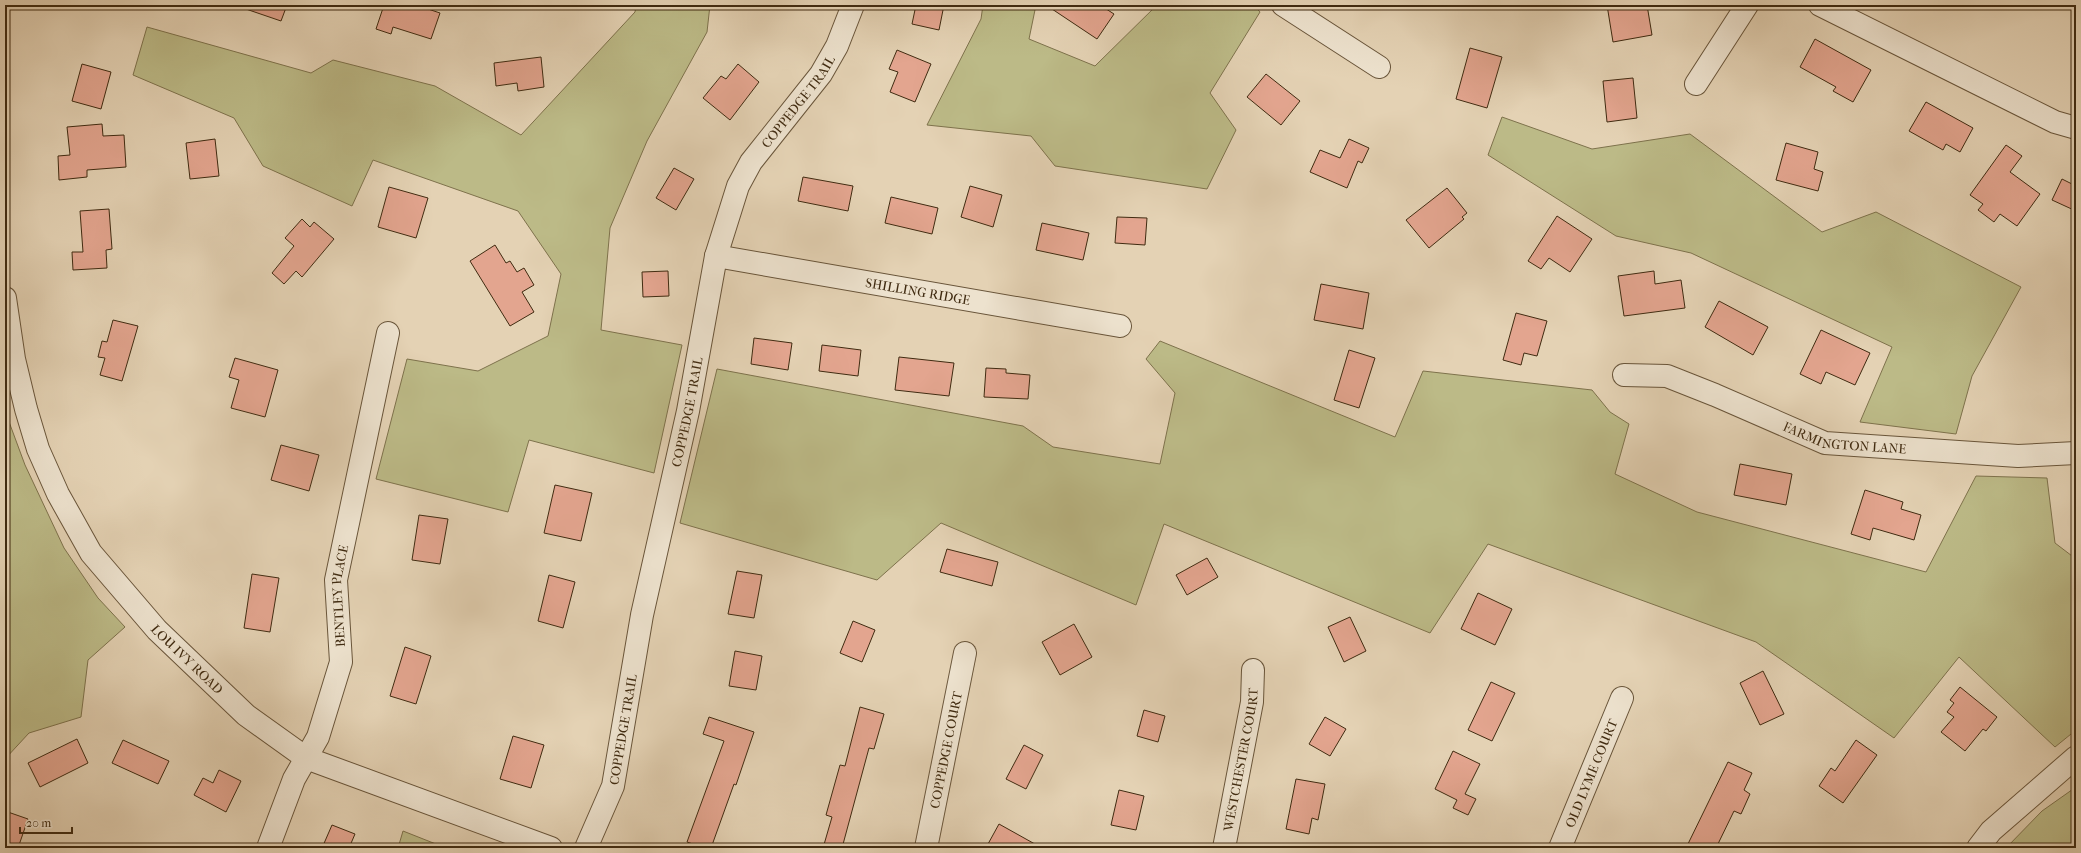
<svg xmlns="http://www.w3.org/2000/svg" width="2081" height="853" viewBox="0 0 2081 853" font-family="'IM FELL French Canon',serif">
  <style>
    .green { fill: #bcba87; stroke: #7e724c }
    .building { fill: #e3a58f; stroke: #402b11 }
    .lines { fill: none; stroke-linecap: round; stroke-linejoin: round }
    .minor-casing { stroke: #69553a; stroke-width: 24 }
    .minor { stroke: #ede2ce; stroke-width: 22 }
    .labels { text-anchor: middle; stroke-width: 4; stroke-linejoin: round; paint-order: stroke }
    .street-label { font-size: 13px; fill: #402b11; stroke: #ede2ce }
  </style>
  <rect width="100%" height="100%" fill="#e4d2b4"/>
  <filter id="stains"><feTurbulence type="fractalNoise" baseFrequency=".005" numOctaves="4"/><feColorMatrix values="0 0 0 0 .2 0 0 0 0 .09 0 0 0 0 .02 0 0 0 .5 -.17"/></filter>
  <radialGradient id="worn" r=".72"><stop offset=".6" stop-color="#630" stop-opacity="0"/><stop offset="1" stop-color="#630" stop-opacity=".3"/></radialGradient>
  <!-- green -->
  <path class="green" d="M 636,5 L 710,5 L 707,32 L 647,141 L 610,228 L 601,330 L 682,345 L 654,473 L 529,440 L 508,512 L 376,479 L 407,359 L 478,371 L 548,336 L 561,274 L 518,211 L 373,160 L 352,206 L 263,166 L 234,118 L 133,75 L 147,27 L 311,73 L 333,60 L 435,86 L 521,135 L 635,12 Z
    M 983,5 L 1036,5 L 1029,39 L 1095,66 L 1157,5 L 1254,5 L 1260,12 L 1210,93 L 1236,130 L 1207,189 L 1055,166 L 1031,136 L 927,125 L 981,19 Z
    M 1502,117 L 1592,149 L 1690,134 L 1822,232 L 1876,212 L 2021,287 L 1972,376 L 1956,434 L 1860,422 L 1892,347 L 1691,253 L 1616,236 L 1488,155 Z
    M 1160,341 L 1395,437 L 1423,371 L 1592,390 L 1610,412 L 1629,424 L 1615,474 L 1697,512 L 1926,572 L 1976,476 L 2047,478 L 2055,543 L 2076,559 L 2076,730 L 2055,747 L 1959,657 L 1894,738 L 1756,642 L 1488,544 L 1430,633 L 1164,524 L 1136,605 L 941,523 L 877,580 L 680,523 L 717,369 L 1023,426 L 1053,447 L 1160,464 L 1175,393 L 1146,359 Z
    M 5,411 L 25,465 L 64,548 L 98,598 L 125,627 L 88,660 L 81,717 L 29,733 L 5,759 Z
    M 2076,787 L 2076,848 L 2006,848 L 2042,811 Z
    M 403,831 L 446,848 L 398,848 Z"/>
  <!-- building -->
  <path class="building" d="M 241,5 L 287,5 L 281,21 L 240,7 Z
    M 384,5 L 416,5 L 440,13 L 431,39 L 393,27 L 391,34 L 376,29 Z
    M 916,5 L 944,5 L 939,30 L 912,24 Z
    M 1046,5 L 1100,5 L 1114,14 L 1097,39 Z
    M 1607,5 L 1647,5 L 1652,35 L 1613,42 Z
    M 1815,39 L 1871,70 L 1853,102 L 1833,91 L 1836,87 L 1800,67 Z
    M 1470,48 L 1502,57 L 1487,108 L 1456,99 Z
    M 897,50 L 931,64 L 915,102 L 890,92 L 898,72 L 889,69 Z
    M 541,57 L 544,87 L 518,91 L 517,83 L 496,86 L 494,63 Z
    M 82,64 L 111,72 L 101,109 L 72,101 Z
    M 738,64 L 759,82 L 730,120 L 703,98 L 721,76 L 726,79 Z
    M 1266,74 L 1300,101 L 1281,125 L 1247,97 Z
    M 1633,78 L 1637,118 L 1607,122 L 1603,81 Z
    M 1926,102 L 1973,128 L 1960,152 L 1946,144 L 1943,150 L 1909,131 Z
    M 102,124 L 103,136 L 124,135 L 126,167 L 87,170 L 87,177 L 59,180 L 58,156 L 70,155 L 67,127 Z
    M 215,139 L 219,176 L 190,179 L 186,143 Z
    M 1349,139 L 1369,148 L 1362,163 L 1358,161 L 1347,188 L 1310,172 L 1320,150 L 1340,158 Z
    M 1786,143 L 1818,152 L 1814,169 L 1823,172 L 1818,191 L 1776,180 Z
    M 2006,145 L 2022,156 L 2010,172 L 2040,194 L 2017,226 L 2000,214 L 1994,222 L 1978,210 L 1983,204 L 1970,195 Z
    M 674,168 L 694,179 L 676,210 L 656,198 Z
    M 803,177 L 853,186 L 848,211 L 798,201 Z
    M 2062,179 L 2076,186 L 2076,211 L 2052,200 Z
    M 970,186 L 1002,195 L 993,227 L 961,217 Z
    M 389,187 L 428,198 L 416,238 L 378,227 Z
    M 1447,188 L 1467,213 L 1462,217 L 1464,219 L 1429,248 L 1406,220 Z
    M 891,197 L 938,208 L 932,234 L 885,223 Z
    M 109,209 L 112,249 L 106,250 L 107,268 L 73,270 L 72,252 L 83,252 L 80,211 Z
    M 1557,216 L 1592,239 L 1570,272 L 1549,258 L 1541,269 L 1528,261 Z
    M 1117,217 L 1147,218 L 1145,245 L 1115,243 Z
    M 302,219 L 310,227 L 314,222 L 334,239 L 302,277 L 296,271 L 284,284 L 272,273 L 294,246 L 285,238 Z
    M 1042,223 L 1089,233 L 1083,260 L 1036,250 Z
    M 495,245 L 506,263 L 510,261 L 517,272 L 524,268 L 534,285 L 522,292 L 534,312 L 510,326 L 470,261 Z
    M 668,271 L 669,296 L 643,297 L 642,272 Z
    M 1654,271 L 1655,284 L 1681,280 L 1685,308 L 1624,316 L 1618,276 Z
    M 1321,284 L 1369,293 L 1363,329 L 1314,320 Z
    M 1719,301 L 1768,327 L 1753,355 L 1705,327 Z
    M 1516,313 L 1547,321 L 1537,356 L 1524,353 L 1521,365 L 1503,360 Z
    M 113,320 L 138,326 L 122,381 L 100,375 L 105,358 L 98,357 L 102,341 L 107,342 Z
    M 1821,330 L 1870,353 L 1855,385 L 1826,372 L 1821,384 L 1800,374 Z
    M 754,338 L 792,343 L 788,370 L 751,364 Z
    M 822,345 L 861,350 L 858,376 L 819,371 Z
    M 1349,350 L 1375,358 L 1359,408 L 1334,400 Z
    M 899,357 L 954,363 L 949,396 L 895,390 Z
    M 235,358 L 278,370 L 265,417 L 231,408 L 239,380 L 229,377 Z
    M 986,368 L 1006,369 L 1006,373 L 1030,375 L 1028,399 L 984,397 Z
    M 281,445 L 319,455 L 309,491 L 271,480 Z
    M 1740,464 L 1792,474 L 1786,505 L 1734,495 Z
    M 555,485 L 592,493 L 581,541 L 544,533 Z
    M 1865,490 L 1903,502 L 1901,509 L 1921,515 L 1914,540 L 1873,528 L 1870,540 L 1851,534 Z
    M 419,515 L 448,519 L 440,564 L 412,560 Z
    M 947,549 L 998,562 L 992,586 L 940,572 Z
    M 1207,558 L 1218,577 L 1187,595 L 1176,575 Z
    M 737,571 L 762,575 L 754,618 L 728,614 Z
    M 252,574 L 279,578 L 270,632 L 244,628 Z
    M 549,575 L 575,582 L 563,628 L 538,621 Z
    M 1478,593 L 1512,609 L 1495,645 L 1461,629 Z
    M 1350,617 L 1366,651 L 1344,662 L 1328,627 Z
    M 853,621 L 875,630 L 862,662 L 840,653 Z
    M 1074,624 L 1092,657 L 1060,675 L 1042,642 Z
    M 405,647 L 431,656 L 416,704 L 390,696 Z
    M 735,651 L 762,656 L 756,690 L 729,686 Z
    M 1763,671 L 1784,714 L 1760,725 L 1740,683 Z
    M 1491,682 L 1515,693 L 1492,741 L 1468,730 Z
    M 1960,687 L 1997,717 L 1986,731 L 1983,729 L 1965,751 L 1941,732 L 1954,717 L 1947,712 L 1954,703 L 1950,700 Z
    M 860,707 L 884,714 L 874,749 L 869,748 L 842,848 L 823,848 L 832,817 L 826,815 L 840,765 L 845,766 Z
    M 1144,710 L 1165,716 L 1158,742 L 1137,736 Z
    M 709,717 L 754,732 L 736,785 L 734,784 L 711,848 L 705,848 L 687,842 L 724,741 L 703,734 Z
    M 1325,717 L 1346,729 L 1330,756 L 1309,744 Z
    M 513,736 L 544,745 L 531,788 L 500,779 Z
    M 77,739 L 88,763 L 40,787 L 28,763 Z
    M 123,740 L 169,761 L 158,784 L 112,763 Z
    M 1856,740 L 1877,755 L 1843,803 L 1819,786 L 1831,768 L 1835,771 Z
    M 1024,745 L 1043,755 L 1026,789 L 1006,779 Z
    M 1453,751 L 1480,764 L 1465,794 L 1476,799 L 1468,815 L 1453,808 L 1457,800 L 1435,789 Z
    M 1728,762 L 1752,773 L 1744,790 L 1750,794 L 1741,814 L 1734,811 L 1716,848 L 1686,848 Z
    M 219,770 L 241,781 L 226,812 L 194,795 L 203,778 L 213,783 Z
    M 1296,779 L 1325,784 L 1318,820 L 1312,818 L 1309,834 L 1286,829 Z
    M 1119,790 L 1144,796 L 1136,830 L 1111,825 Z
    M 5,811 L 28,819 L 18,848 L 5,848 Z
    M 999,824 L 1042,848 L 997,848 L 988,844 Z
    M 332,825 L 355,834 L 349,848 L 322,848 Z"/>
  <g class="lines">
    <defs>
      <g id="minor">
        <path d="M 1283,5 L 1379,67"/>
        <path d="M 1820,5 L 2055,122 L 2076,128"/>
        <path d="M 1696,84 L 1747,5"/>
        <path id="s1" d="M 716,256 L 1120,326"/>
        <path id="s2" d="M 5,298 L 14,359 L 26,409 L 38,449 L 58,494 L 91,553 L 157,630 L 246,715 L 306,758 L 551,848"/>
        <path id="s3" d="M 1624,375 L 1667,376 L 1715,395 L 1825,443 L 2018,456 L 2076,453"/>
        <path id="s4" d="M 268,848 L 294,779 L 318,737 L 341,662 L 336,580 L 388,333"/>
        <path id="s5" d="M 586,848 L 613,786 L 642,615 L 688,411 L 716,256 L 738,186 L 751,162 L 821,74 L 837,46 L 853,5"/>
        <path id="s6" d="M 926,848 L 965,653"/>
        <path id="s7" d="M 1224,848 L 1252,702 L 1253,670"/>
        <path id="s8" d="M 1560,848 L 1622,698"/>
        <path d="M 1978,848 L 1991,831 L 2076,757"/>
      </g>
    </defs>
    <!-- minor casing -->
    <use href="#minor" class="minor-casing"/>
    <!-- minor -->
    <use href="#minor" class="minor"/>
  </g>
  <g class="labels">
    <!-- street labels -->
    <g class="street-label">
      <text dy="5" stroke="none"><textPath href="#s5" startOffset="785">COPPEDGE TRAIL</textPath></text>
      <text dy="5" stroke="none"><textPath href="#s1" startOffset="205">SHILLING RIDGE</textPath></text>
      <text dy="5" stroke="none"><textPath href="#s5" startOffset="449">COPPEDGE TRAIL</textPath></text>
      <text dy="5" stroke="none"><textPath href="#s3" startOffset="233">FARMINGTON LANE</textPath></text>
      <text dy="5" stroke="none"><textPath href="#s4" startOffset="267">BENTLEY PLACE</textPath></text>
      <text dy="5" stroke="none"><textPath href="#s2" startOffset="415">LOU IVY ROAD</textPath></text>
      <text dy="5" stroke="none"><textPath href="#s5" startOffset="125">COPPEDGE TRAIL</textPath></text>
      <text dy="5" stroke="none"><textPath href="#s6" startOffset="100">COPPEDGE COURT</textPath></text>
      <text dy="5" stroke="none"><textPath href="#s7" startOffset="90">WESTCHESTER COURT</textPath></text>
      <text dy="5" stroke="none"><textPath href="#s8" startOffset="81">OLD LYME COURT</textPath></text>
    </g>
  </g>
  <!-- margin -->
  <rect width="2081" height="853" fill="none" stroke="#e4d2b4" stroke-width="20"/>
  <rect x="6" y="6" width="2069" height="841" fill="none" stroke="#402b11" stroke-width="2"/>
  <rect x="10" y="10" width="2061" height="833" fill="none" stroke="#402b11"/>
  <!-- scale -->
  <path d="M20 827v6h52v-6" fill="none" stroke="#402b11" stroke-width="2"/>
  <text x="26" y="827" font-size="12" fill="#402b11" stroke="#ede2ce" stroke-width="3" paint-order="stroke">20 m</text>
  <rect width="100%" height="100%" filter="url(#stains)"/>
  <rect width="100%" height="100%" fill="url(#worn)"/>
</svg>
